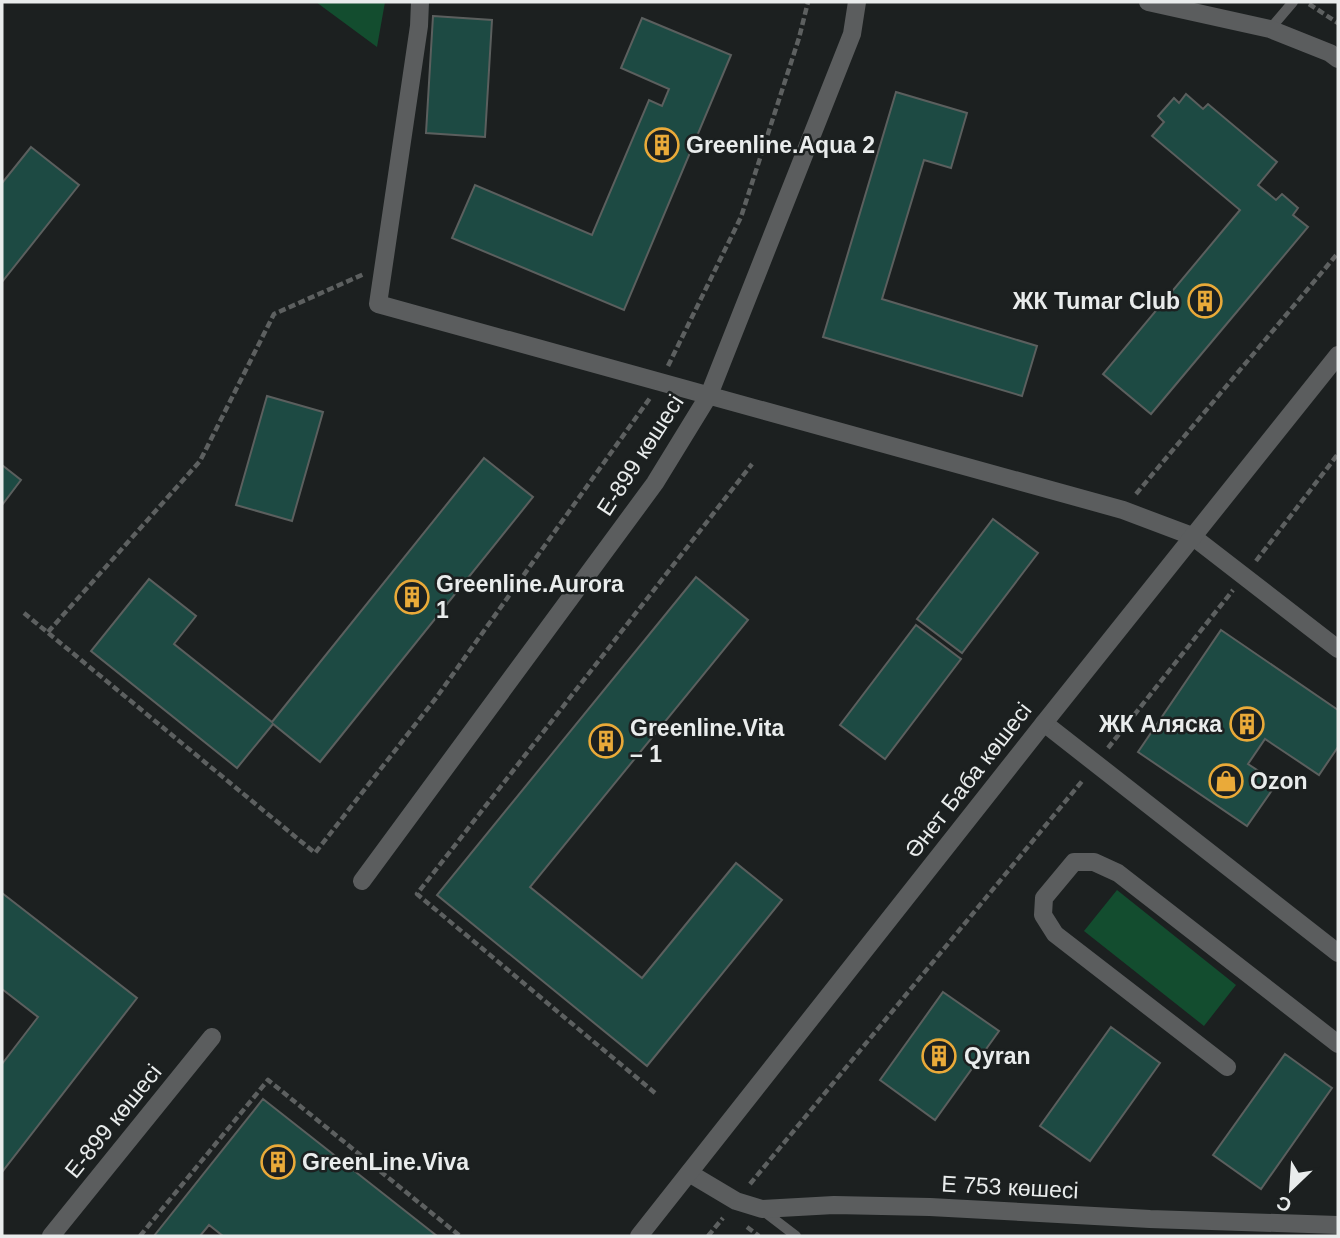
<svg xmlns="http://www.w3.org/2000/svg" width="1340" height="1238" viewBox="0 0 1340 1238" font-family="Helvetica,sans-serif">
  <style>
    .green { fill: #134d2f }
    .building { fill: #1d4a43; stroke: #5b5f5e; stroke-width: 2 }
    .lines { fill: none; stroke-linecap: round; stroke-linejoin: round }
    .path { stroke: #5d6060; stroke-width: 4.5; stroke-dasharray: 7 3.5; stroke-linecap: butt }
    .service { stroke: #5b5d5e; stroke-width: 10 }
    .minor { stroke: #5b5d5e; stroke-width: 18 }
    .tertiary { stroke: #5b5d5e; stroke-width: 18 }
    .labels { text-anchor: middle; stroke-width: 5; stroke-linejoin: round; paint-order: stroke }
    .poi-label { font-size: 23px; font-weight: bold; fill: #e9ecec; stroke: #1c2020; text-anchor: start }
    .street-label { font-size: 23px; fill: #e9ecec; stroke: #1c2020 }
  </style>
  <rect width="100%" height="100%" fill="#1c2020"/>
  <!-- green -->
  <path class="green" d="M 316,2 L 385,2 L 377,47 Z
    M 1117,890 L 1236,985 L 1204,1026 L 1084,931 Z"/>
  <!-- building -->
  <path class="building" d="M 433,16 L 492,20 L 485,137 L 426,133 Z
    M 642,18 L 731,55 L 624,310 L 452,238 L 475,185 L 592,235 L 649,100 L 662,106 L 669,89 L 621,68 Z
    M 896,92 L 967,113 L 951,168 L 924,160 L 882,299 L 1037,346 L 1022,396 L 823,337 Z
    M 1186,94 L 1203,109 L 1208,104 L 1277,162 L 1258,185 L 1276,200 L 1282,194 L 1298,208 L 1293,215 L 1308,227 L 1151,414 L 1103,374 L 1240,210 L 1152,136 L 1164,122 L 1158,116 L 1174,98 L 1179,103 Z
    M 31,147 L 79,185 L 2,282 L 2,183 Z
    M 267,396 L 323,412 L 292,521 L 236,505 Z
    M 484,458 L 533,497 L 320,762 L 273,724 L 237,768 L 91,651 L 149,579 L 196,616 L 174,644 L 272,722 Z
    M 2,465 L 21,480 L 2,505 Z
    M 993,519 L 1038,553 L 962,653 L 917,619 Z
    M 696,577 L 748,620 L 530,887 L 642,978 L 736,863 L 782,900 L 647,1066 L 437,895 Z
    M 916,625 L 961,659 L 885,759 L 840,725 Z
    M 1221,630 L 1338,710 L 1338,747 L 1319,775 L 1265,739 L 1248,764 L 1277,783 L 1247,826 L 1138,752 Z
    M 2,893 L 137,998 L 2,1172 L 2,1064 L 38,1017 L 2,989 Z
    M 943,992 L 999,1031 L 935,1120 L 880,1080 Z
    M 1111,1027 L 1160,1063 L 1090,1161 L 1040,1126 Z
    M 1285,1054 L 1332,1088 L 1261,1189 L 1213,1155 Z
    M 263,1099 L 437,1236 L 223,1236 L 209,1225 L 200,1236 L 154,1236 Z"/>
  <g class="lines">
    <!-- path -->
    <path class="path" d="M 1309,4 L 1338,23
      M 668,366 L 741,217 L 799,38 L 808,2
      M 1136,494 L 1338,253
      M 1256,561 L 1338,454
      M 24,613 L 315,853 L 436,698 L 650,398
      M 48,632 L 200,461 L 274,314 L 364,274
      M 1108,748 L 1233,590
      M 655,1093 L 417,894 L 752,464
      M 750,1184 L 1083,780
      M 747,1227 L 759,1236
      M 140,1236 L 268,1080 L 460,1236
      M 708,1236 L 723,1218"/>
    <!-- service -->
    <path class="service" d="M 1270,29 L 1293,2
      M 762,1210 L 796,1236"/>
    <!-- minor -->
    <path class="minor" d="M 420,2 L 419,26 L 378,304 L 1123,510 L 1192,536 L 1338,649
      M 1148,2 L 1270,29 L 1330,53 L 1338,59
      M 1044,723 L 1338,953
      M 362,881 L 655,483 L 709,395 L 852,34 L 857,2
      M 1227,1067 L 1055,934 L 1043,915 L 1044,898 L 1074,862 L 1094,862 L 1118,873 L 1338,1044
      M 689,1173 L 736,1201 L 762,1209 L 834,1205 L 930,1207 L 1150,1219 L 1338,1225
      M 51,1236 L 212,1037"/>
    <!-- tertiary -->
    <path class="tertiary" d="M 639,1236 L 1044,723 L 1338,355"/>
  </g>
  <!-- icons -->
  <defs>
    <symbol id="building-ring" viewBox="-11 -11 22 22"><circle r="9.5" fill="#1c2020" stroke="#eaaa39" stroke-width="1.5"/><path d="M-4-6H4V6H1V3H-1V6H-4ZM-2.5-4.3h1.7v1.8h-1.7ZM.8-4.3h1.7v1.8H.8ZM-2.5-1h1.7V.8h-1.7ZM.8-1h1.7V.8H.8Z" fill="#eaaa39"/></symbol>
    <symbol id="shop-ring" viewBox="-11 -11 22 22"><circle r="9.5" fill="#1c2020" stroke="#eaaa39" stroke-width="1.5"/><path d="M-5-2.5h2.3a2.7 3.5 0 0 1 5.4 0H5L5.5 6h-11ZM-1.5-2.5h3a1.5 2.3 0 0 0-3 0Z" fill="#eaaa39"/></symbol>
  </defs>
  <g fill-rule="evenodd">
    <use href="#building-ring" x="643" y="126" width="38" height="38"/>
    <use href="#building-ring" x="1186" y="282" width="38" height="38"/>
    <use href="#building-ring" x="393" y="578" width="38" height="38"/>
    <use href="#building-ring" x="1228" y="705" width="38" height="38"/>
    <use href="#building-ring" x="587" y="722" width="38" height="38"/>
    <use href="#shop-ring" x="1207" y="762" width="38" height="38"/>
    <use href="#building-ring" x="920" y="1037" width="38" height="38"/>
    <use href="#building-ring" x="259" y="1143" width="38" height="38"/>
  </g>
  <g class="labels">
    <!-- poi labels -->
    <g class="poi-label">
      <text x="686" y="153">Greenline.Aqua 2</text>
      <text x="1180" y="309" text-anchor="end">ЖК Tumar Club</text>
      <text x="436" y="592">Greenline.Aurora<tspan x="436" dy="26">1</tspan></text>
      <text x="1222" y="732" text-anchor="end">ЖК Аляска</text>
      <text x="630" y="736">Greenline.Vita<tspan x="630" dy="26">– 1</tspan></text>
      <text x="1250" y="789">Ozon</text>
      <text x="964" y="1064">Qyran</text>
      <text x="302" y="1170">GreenLine.Viva</text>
    </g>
    <!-- street labels -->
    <g class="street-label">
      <text transform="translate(640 455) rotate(-57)" y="8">Е-899 көшесі</text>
      <text transform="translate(968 780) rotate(-52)" y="8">Әнет Баба көшесі</text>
      <text transform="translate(113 1121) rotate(-51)" y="8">Е-899 көшесі</text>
      <text transform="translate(1010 1187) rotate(3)" y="8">Е 753 көшесі</text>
    </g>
  </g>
  <!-- border -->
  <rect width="1340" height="1238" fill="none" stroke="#e9ecec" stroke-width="7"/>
  <!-- north arrow -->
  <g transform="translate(1291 1189) rotate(205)" stroke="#1c2020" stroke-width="5" paint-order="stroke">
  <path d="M0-5L12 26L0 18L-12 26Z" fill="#e9ecec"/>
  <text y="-10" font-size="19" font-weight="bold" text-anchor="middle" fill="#e9ecec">С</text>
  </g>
</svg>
